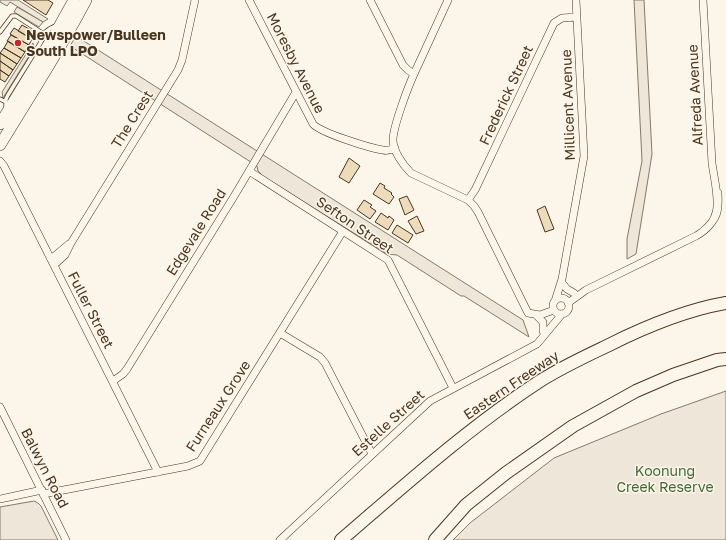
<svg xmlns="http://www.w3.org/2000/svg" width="726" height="540" viewBox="0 0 726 540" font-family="'Golos Text',sans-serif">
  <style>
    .green { fill: #ede6d9; stroke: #887966 }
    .parking { fill: #ede7d9; stroke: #887966 }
    .building { fill: #ecdcbc; stroke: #4a3520 }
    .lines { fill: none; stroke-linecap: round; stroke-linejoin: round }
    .service-casing { stroke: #4a3520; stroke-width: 5 }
    .minor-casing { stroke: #4a3520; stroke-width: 8 }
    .primary-casing { stroke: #4a3520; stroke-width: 12 }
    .motorway-casing { stroke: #4a3520; stroke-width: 14 }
    .service { stroke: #fbf6e9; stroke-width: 3.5 }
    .minor { stroke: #fbf6e9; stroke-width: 7 }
    .primary { stroke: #fbf6e9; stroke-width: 11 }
    .motorway { stroke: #fbf6e9; stroke-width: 12 }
    .poi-dot { fill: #c62828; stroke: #fbf6e9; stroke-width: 1.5 }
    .labels { text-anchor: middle; stroke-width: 3; stroke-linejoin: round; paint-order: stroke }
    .poi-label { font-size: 14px; font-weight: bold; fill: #4a3520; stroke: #fbf6e9; text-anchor: start }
    .street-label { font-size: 14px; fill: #4a3520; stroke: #fbf6e9 }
    .park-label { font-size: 14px; fill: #436837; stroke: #fbf6e9 }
  </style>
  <rect width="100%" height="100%" fill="#fbf6e9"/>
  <!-- green -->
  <path class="green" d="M 0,0 L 18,0 L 48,19 L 43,22 L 10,2 L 7,6 L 0,2 Z
    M 634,0 L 644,0 L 652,154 L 636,254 L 627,259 L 627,239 L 642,161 Z
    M 76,36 L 523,320 L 529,337 L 464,296 L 461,296 L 397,255 L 387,254 L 263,176 L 258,171 L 257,166 L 70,46 Z
    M 726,391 L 726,540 L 453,540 L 470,523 L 554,458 L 661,414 Z
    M 34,501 L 38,503 L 41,506 L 58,540 L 0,540 L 0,507 Z"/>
  <!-- parking -->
  <path class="parking" d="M 17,7 L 43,22 L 39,27 L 14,12 Z
    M 33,43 L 34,48 L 3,98 L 2,92 Z"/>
  <!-- building -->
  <path class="building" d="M 23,0 L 48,0 L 53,3 L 46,15 Z
    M 22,25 L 36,33 L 32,39 L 18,31 Z
    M 14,28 L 32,39 L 29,45 L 10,34 Z
    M 11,35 L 29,45 L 25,52 L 7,41 Z
    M 8,41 L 25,52 L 21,58 L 4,48 Z
    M 4,48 L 21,58 L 17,64 L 0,53 Z
    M 0,53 L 17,64 L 13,70 L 0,61 Z
    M 0,61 L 13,70 L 9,76 L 0,70 Z
    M 0,70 L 9,76 L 5,82 L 0,79 Z
    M 349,158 L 360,166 L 349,183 L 339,177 Z
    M 380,183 L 385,186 L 384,188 L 392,193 L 391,194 L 394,197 L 389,204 L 373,194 Z
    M 407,196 L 414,210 L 405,215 L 399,199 Z
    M 364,200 L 372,205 L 370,207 L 376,211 L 370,219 L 357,210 Z
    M 545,206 L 554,229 L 545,232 L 537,210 Z
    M 381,213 L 388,218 L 389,216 L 394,220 L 388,230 L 375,222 Z
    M 417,216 L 424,231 L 416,234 L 408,221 Z
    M 397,225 L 413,235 L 408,243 L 392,233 Z"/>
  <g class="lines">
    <defs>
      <path id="service" d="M 0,32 L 12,16 L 16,16 L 44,34
        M 0,99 L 6,102
        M 6,107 L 6,99 L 8,95 L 41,42 C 45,31 46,30 57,25"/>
      <path id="minor" d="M 249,0 L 313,124 C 321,133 370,148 383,150 C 387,151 391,150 395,148
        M 370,0 L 403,65 L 408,70 L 414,74 C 408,87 393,127 393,140 C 393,151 403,165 411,173 L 468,200 L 474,206 L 478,212 L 528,313 L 540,315 L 554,310
        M 414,74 L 448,0
        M 0,161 L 4,166 L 158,472
        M 249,171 L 388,260 L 453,388
        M 468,200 L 475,190 L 554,23 L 562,18 L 577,17
        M 703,231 C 718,219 719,210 718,193
        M 51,259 L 69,244
        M 54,265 L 65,255 L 71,243 L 178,70 L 182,60 L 195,0
        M 562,283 L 567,289 L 574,293
        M553 306a8 8 0 1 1 16 0a8 8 0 1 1-16 0Z
        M 555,301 L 562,279 L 584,156 L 576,0
        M 568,303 L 586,290 L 696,236 C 726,219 717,197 712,163 L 703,0
        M 536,315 L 543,322 L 543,331
        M 280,333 L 320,357 L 325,363 L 372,454
        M 113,381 L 123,374 L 127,369 L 233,198 L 296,92
        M 0,407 L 66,540
        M 43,494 L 188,466 L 200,461 L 343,231
        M 0,499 L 42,490
        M 280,540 L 430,401 L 537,344 L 562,314"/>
      <path id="primary" d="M 0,124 L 54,36 L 74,0
        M 0,145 C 29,97 60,50 86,0"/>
      <path id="motorway" d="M 341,540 C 405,485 468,428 540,381 C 562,367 586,356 609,345 C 645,327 686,310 726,303
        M 435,540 L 466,505 L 506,473 L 573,426 L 636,391 L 673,375 L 717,360 L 726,359"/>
    </defs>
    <!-- service casing -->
    <use href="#service" class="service-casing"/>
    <!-- minor casing -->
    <use href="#minor" class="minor-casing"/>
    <!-- primary casing -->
    <use href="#primary" class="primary-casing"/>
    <!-- motorway casing -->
    <use href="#motorway" class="motorway-casing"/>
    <!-- service -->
    <use href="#service" class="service"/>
    <!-- minor -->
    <use href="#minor" class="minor"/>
    <!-- primary -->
    <use href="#primary" class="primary"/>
    <!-- motorway -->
    <use href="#motorway" class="motorway"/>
  </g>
  <!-- markers -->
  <circle class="poi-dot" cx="18" cy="43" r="4"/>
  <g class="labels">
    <!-- poi labels -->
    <g class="poi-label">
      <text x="26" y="40">Newspower/Bulleen<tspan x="26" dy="16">South LPO</tspan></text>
    </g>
    <!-- street labels -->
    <g class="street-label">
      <text transform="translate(296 63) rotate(63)" y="5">Moresby Avenue</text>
      <text transform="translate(506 95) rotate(-65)" y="5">Frederick Street</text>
      <text transform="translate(695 95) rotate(-93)" y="5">Alfreda Avenue</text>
      <text transform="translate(568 105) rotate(-92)" y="5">Millicent Avenue</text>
      <text transform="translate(132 119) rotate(-58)" y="5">The Crest</text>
      <text transform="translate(355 225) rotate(34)" y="5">Sefton Street</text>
      <text transform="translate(196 232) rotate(-58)" y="5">Edgevale Road</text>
      <text transform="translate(91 310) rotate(63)" y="5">Fuller Street</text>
      <text transform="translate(511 385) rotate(-34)" y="5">Eastern Freeway</text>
      <text transform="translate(218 406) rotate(-57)" y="5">Furneaux Grove</text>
      <text transform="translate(388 423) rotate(-42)" y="5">Estelle Street</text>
      <text transform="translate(45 468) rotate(63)" y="5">Balwyn Road</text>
    </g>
    <!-- park labels -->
    <g class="park-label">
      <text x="665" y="476">Koonung<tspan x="665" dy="16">Creek Reserve</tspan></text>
    </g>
  </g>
</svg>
